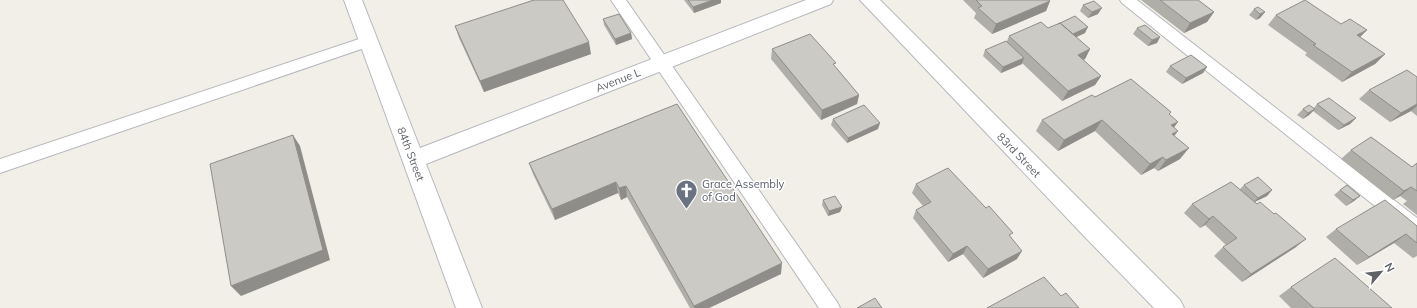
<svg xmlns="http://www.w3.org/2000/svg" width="1417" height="308" viewBox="0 0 1417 308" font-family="Mulish,sans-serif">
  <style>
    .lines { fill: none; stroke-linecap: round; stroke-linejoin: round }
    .service-casing { stroke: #b5b8bc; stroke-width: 2 }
    .minor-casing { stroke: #b5b8bc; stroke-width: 2 }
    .service { fill: #fff; fill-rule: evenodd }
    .minor { fill: #fff; fill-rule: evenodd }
    .wall { fill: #afaea9 }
    .shaded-wall { fill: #8f8d8a }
    .building { fill: #cccac5; stroke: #8f8d8a }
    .labels { text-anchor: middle; stroke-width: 3; stroke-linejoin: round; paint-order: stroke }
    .street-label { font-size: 11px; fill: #5f6368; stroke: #fff }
    .worship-label { font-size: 11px; fill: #5b616d; stroke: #fff; text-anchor: start }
  </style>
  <rect width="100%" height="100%" fill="#f1efe8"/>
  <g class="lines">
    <defs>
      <path id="service" d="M 611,0 L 626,0 L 837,302 L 840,308 L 819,308 Z
        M 1120,0 L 1137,0 L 1417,218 L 1417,237 L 1411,235 L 1122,3 Z
        M 368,36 L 373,37 L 376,41 L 373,45 L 0,173 L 0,159 Z"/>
      <path id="minor" d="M 344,0 L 362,0 L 420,148 L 806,0 L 833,0 L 831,4 L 426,164 L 482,308 L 456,308 Z
        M 860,0 L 880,0 L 1180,300 L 1184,308 L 1154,308 L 1083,235 Z"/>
    </defs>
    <!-- service casing -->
    <use href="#service" class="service-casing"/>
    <!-- minor casing -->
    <use href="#minor" class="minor-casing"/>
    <!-- service -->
    <use href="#service" class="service"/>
    <!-- minor -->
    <use href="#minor" class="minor"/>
  </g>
  <!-- wall -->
  <path class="wall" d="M 684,0 L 721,0 L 721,3 L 694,13 Z
    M 963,0 L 1049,0 L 1050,1 L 1046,11 L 992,34 L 974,18 L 976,13 Z
    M 1141,0 L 1198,0 L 1214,12 L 1207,22 L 1184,33 Z
    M 1083,5 L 1098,14 L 1088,18 L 1080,11 Z
    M 1254,9 L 1265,12 L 1260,18 L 1256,20 L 1249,15 Z
    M 1276,15 L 1367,30 L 1360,37 L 1385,54 L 1375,64 L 1342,82 L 1305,55 L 1307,53 L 1268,25 Z
    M 603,19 L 631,33 L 632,39 L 616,45 L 604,25 Z
    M 455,26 L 591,54 L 484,92 L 459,38 Z
    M 1048,28 L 1085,33 L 1076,37 L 1090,49 L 1085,59 L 1083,60 L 1101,76 L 1095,85 L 1062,101 L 1022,63 L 1022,64 L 1001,73 L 983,56 L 985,50 L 1007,41 L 1009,36 Z
    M 1137,28 L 1157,43 L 1148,46 L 1133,34 Z
    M 772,49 L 835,67 L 859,95 L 857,104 L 821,120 L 771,59 Z
    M 1170,66 L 1207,67 L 1203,73 L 1182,84 L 1166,72 Z
    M 1417,77 L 1417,116 L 1411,111 L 1390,122 L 1359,99 L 1369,90 Z
    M 1095,97 L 1170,115 L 1174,127 L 1174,136 L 1180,159 L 1158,171 L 1154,168 L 1141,175 L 1095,131 L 1058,151 L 1036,131 L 1042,120 Z
    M 677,104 L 781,274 L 709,308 L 690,308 L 627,197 L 621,200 L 618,193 L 555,220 L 533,174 L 529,163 Z
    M 1317,104 L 1356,118 L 1350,124 L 1338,130 L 1313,111 L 1309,115 L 1303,119 L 1297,115 L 1303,109 L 1314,108 Z
    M 833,119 L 878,129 L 847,143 L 831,125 Z
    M 1351,150 L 1412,167 L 1417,163 L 1417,215 L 1403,204 L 1407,201 L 1400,196 L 1393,200 L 1341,159 Z
    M 916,184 L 1011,237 L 1017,259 L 983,278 L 963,254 L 948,262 L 913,218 L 916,210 L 923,206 L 912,193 Z
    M 1244,185 L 1272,190 L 1267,196 L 1255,202 L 1296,247 L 1242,282 L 1214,256 L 1223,247 L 1226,245 L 1205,225 L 1200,228 L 1184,213 L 1192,204 L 1240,189 Z
    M 1340,190 L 1360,196 L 1354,201 L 1346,206 L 1334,195 Z
    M 823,200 L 842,207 L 840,212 L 828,216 L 822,205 Z
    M 1417,226 L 1417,256 L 1413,258 L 1394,243 L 1357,265 L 1326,237 L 1336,229 Z
    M 1291,287 L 1392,308 L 1291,308 L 1279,296 Z"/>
  <!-- shaded-wall -->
  <path class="shaded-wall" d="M 713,0 L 721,0 L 721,3 L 694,13 L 693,7 Z
    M 1050,1 L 1046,11 L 992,34 L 996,24 Z
    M 1102,8 L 1098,14 L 1088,18 L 1092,12 Z
    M 1214,12 L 1207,22 L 1184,33 L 1190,23 Z
    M 1265,12 L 1260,18 L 1256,20 L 1260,14 Z
    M 1088,27 L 1085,33 L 1068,41 L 1071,35 Z
    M 1367,30 L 1357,40 L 1357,35 Z
    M 631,33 L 632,39 L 616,45 L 615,39 Z
    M 1160,37 L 1157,43 L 1148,46 L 1152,40 Z
    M 589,42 L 591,54 L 484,92 L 480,81 Z
    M 1090,49 L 1085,59 L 1072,65 L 1078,55 Z
    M 1385,54 L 1375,64 L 1342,82 L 1352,72 Z
    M 1024,58 L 1022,64 L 1001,73 L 1003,67 Z
    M 1207,67 L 1203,73 L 1182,84 L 1186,78 Z
    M 1101,76 L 1095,85 L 1062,101 L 1068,91 Z
    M 859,95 L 857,104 L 821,120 L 822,110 Z
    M 1417,104 L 1417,106 L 1411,111 L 1390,122 L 1401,113 Z
    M 1315,109 L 1309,115 L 1303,119 L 1308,113 Z
    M 1356,118 L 1350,124 L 1338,130 L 1344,125 Z
    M 1102,120 L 1095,131 L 1058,151 L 1064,140 Z
    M 1178,122 L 1170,133 L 1171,125 Z
    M 880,123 L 878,129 L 847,143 L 848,138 Z
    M 1178,131 L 1170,142 L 1172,134 Z
    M 293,135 L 300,146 L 330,260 L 241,296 L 231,286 Z
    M 1189,148 L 1180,159 L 1158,171 L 1166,160 Z
    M 1163,157 L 1154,168 L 1141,175 L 1150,164 Z
    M 616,182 L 618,193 L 555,220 L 552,209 Z
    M 626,186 L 627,197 L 621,200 L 619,188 Z
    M 1411,187 L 1400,196 L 1393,200 L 1404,191 Z
    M 1272,190 L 1267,196 L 1252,203 L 1258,198 Z
    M 1360,196 L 1354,201 L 1346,206 L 1353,200 Z
    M 842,207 L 840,212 L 828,216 L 829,211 Z
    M 1213,216 L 1205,225 L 1200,228 L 1209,219 Z
    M 1406,234 L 1394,243 L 1357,265 L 1369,257 Z
    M 1306,239 L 1296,247 L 1242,282 L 1251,274 Z
    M 967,246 L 963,254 L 948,262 L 953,254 Z
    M 1022,251 L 1017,259 L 983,278 L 988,269 Z
    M 782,263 L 781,274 L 709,308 L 694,308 L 694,306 Z"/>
  <!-- building -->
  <path class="building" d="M 534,0 L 563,0 L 589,42 L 480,81 L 455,26 Z
    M 688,0 L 713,0 L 693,7 Z
    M 976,0 L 1049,0 L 1050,1 L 996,24 L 978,8 L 982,6 Z
    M 1160,0 L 1198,0 L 1214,12 L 1190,23 Z
    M 1305,0 L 1341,24 L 1350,19 L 1367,30 L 1357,35 L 1385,54 L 1352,72 L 1313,45 L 1316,44 L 1276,15 Z
    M 1094,1 L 1102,8 L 1092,12 L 1083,5 Z
    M 1258,7 L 1265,12 L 1260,14 L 1254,9 Z
    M 619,14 L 631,33 L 615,39 L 603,19 Z
    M 1075,16 L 1088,27 L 1073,34 L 1060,23 L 1058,24 Z
    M 1041,22 L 1048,28 L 1060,23 L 1090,49 L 1078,55 L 1101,76 L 1068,91 L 1009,36 Z
    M 1145,25 L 1160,37 L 1152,40 L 1137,28 Z
    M 810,34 L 836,63 L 833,64 L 859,95 L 822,110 L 772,49 Z
    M 1006,41 L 1024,58 L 1003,67 L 985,50 Z
    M 1191,55 L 1207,67 L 1186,78 L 1170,66 Z
    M 1407,70 L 1417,77 L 1417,104 L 1401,113 L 1369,90 Z
    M 1131,79 L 1171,112 L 1169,114 L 1178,122 L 1171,125 L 1178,131 L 1172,134 L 1189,148 L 1166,160 L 1163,157 L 1150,164 L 1102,120 L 1064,140 L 1042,120 L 1092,95 L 1095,97 Z
    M 1329,98 L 1356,118 L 1344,125 L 1317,104 Z
    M 677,104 L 782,263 L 694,306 L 626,186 L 619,188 L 616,182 L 552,209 L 529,163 Z
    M 864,105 L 880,123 L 848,138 L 833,119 Z
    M 1309,105 L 1315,109 L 1308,113 L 1303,109 Z
    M 293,135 L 323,250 L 231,286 L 210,164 Z
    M 1371,137 L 1412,167 L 1417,163 L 1417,191 L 1411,187 L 1404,191 L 1351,150 Z
    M 948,168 L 986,208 L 989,206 L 1013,233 L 1009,235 L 1022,251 L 988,269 L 967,246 L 953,254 L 916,210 L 931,202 L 916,184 Z
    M 1258,177 L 1272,190 L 1258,198 L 1244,185 Z
    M 1231,182 L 1257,204 L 1260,202 L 1274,214 L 1276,213 L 1306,239 L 1251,274 L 1223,247 L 1237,238 L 1213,216 L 1209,219 L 1192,204 Z
    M 1347,185 L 1360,196 L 1353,200 L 1340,190 Z
    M 835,196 L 842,207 L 829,211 L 823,200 Z
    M 1385,200 L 1417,226 L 1417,243 L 1406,234 L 1369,257 L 1336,229 Z
    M 1335,258 L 1392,308 L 1314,308 L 1291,287 Z
    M 1044,277 L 1061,296 L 1066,293 L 1079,308 L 987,308 Z
    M 875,298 L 882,308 L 857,308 Z"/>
  <!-- icons -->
  <defs>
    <symbol id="church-pin" viewBox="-11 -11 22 30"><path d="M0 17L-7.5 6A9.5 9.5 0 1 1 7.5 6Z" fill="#6b7280" stroke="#fff"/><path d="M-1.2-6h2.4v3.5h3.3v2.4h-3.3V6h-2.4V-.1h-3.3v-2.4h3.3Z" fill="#fff"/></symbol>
  </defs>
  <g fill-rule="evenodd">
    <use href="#church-pin" x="674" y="178" width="25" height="34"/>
  </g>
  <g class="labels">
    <!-- street labels -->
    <g class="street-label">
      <text transform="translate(618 80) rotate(-21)" y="4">Avenue L</text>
      <text transform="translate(411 154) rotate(69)" y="4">84th Street</text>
      <text transform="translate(1019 155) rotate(46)" y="4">83rd Street</text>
    </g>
    <!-- worship labels -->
    <g class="worship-label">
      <text x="702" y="188">Grace Assembly<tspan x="702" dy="13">of God</tspan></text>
    </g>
  </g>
  <!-- north arrow -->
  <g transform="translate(1381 272) rotate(62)" stroke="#ffffff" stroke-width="3" paint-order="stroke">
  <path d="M0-3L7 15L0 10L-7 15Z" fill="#5f6368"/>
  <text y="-6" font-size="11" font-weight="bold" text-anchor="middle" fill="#5f6368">N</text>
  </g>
</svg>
